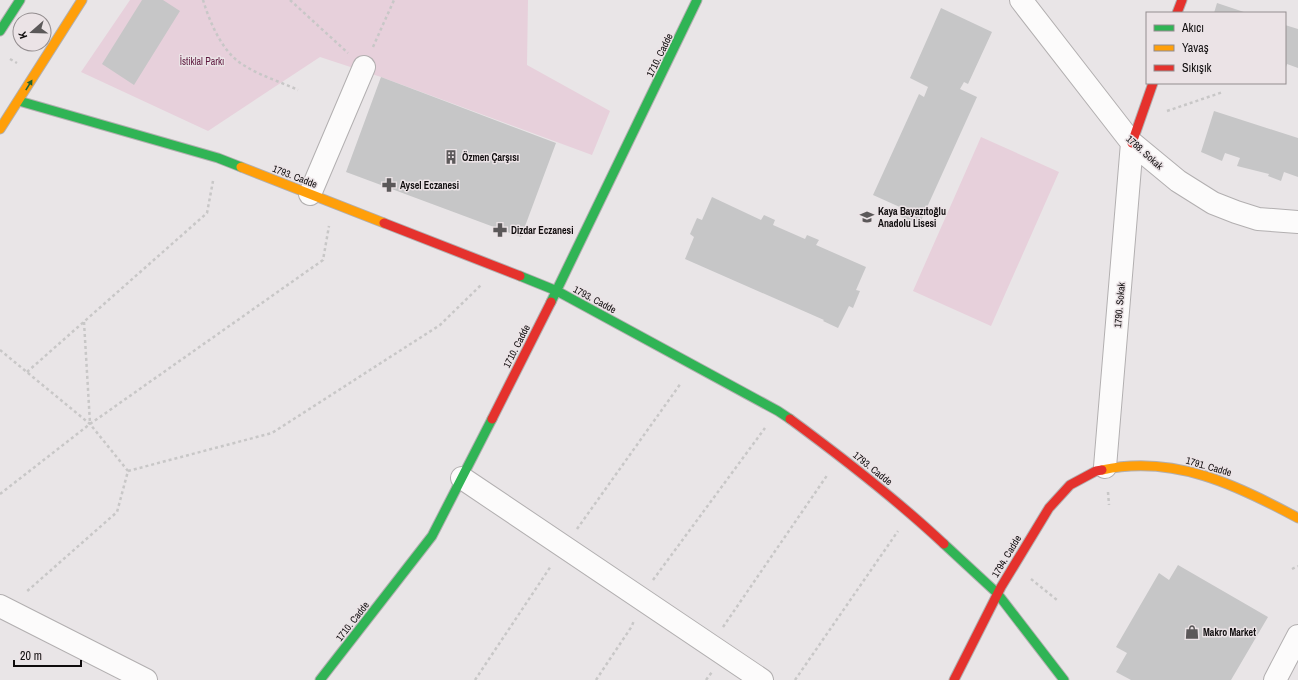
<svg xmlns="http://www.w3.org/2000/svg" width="1298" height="680" viewBox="0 0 1298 680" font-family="'Archivo Narrow',sans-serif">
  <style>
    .green { fill: #e7d0db }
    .building { fill: #c6c6c7 }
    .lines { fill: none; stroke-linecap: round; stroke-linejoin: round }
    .street-casing { stroke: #b2afb0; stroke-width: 24 }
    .fast-casing { stroke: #b2afb0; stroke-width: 11 }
    .slow-casing { stroke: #b2afb0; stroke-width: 11 }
    .jam-casing { stroke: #b2afb0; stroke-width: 11 }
    .path { stroke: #c8c7c7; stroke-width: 2.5; stroke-dasharray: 3 3; stroke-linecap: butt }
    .street { stroke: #fcfbfb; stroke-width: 22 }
    .fast { stroke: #30b455; stroke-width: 9 }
    .slow { stroke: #ff9f0a; stroke-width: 9 }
    .jam { stroke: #e5322d; stroke-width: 9 }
    .oneway { fill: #206031 }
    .labels { text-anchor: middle; stroke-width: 3; stroke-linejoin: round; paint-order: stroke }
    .street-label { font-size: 10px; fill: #0f0c0d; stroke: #ebe3e6 }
    .park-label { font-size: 10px; fill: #5e193f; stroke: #ebe3e6 }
    .poi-label { font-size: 10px; font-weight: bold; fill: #0f0c0d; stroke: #ebe3e6; text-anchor: start }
  </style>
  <rect width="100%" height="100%" fill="#e9e5e7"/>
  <!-- green -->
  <path class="green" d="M 130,0 L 528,0 L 527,65 L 610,111 L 592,155 L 381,77 L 320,57 L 208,131 L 81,72 Z
    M 981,137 L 1059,172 L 991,326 L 913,291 Z"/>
  <!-- building -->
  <path class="building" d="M 142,0 L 163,0 L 180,11 L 134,85 L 102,64 Z
    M 1217,3 L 1247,13 L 1214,13 Z
    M 941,8 L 992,32 L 968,84 L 964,82 L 960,89 L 977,97 L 919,225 L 899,216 L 902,208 L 873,195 L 919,94 L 924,97 L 928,87 L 910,78 Z
    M 1285,25 L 1298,29 L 1298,68 L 1287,64 L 1285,70 Z
    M 381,77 L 556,143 L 521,237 L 346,172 Z
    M 1214,111 L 1298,138 L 1298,177 L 1284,172 L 1281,181 L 1268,176 L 1269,174 L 1237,166 L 1240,158 L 1225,153 L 1222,161 L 1201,152 Z
    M 712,197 L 761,220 L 764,215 L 775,220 L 773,225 L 805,239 L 807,235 L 819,240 L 816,245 L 866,267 L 856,290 L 860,291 L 853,308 L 849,306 L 838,328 L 823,321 L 824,320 L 685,259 L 694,237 L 690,234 L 697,218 L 702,220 Z
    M 1178,565 L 1268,617 L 1231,680 L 1131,680 L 1116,672 L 1127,653 L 1116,647 L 1159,573 L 1169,580 Z"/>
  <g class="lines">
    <defs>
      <path id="street" d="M 1021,0 L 1132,143 L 1178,181 L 1213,203 L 1236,212 L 1258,219 L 1298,222
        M 310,194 L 364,67
        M 1105,467 L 1132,143
        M 462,478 L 762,680
        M 0,606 L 146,680
        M 1275,680 L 1298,636"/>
      <path id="fast" d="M 0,31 L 20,0
        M 19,101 L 218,158 L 241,167
        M 520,276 L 557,291 L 778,411 L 790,419
        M 551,302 L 697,0
        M 944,544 L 997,593 L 1064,680
        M 320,680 L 432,536 L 492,419"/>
      <path id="slow" d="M 0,129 L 82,0
        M 241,167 L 384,223
        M 1102,470 C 1173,454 1237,485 1298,518"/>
      <path id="jam" d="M 1177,13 L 1182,0
        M 1132,143 L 1153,83
        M 384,223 L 520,276
        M 492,419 L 551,302
        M 790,419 C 843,458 895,498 944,544
        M 954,680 L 1001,587 L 1049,508 L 1070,485 L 1096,471 L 1102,470"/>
    </defs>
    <!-- street casing -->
    <use href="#street" class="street-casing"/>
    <!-- fast casing -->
    <use href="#fast" class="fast-casing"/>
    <!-- slow casing -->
    <use href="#slow" class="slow-casing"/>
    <!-- jam casing -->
    <use href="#jam" class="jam-casing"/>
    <!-- path -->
    <path class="path" d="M 203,0 C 210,23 223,54 245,66 C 261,76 281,82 298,90
      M 290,0 L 348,53
      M 373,47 L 394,0
      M 10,59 L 17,63
      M 1167,111 L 1223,92
      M 84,322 L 90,423
      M 0,350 L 90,424 L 128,471 L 117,512 L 25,593
      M 27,372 L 207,213 L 213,181
      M 128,471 L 272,433 L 440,325 L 481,285
      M 1108,492 L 1109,505
      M 0,494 L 90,424 L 323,260 L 329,226
      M 577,529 L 681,383
      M 1292,569 L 1298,566
      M 1031,579 L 1057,600
      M 653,580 L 765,428
      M 723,627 L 828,474
      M 475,680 L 551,566
      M 596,680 L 632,626 L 634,620
      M 706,680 L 712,672
      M 795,680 L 898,531"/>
    <!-- street -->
    <use href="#street" class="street"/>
    <!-- fast -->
    <use href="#fast" class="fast"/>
    <!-- slow -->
    <use href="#slow" class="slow"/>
    <!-- jam -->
    <use href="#jam" class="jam"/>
  </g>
  <!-- one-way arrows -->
  <defs><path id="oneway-solid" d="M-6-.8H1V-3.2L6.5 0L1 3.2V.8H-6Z"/></defs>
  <use class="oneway" href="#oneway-solid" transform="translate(29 85) rotate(-58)"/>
  <!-- icons -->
  <defs>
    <symbol id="building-bare" viewBox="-9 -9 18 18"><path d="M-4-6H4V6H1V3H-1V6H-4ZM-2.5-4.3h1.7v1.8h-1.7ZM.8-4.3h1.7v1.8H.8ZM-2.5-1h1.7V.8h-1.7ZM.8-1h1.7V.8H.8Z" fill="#5b5859" stroke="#ebe3e6" stroke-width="2.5" paint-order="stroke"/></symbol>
    <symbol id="pharmacy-bare" viewBox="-9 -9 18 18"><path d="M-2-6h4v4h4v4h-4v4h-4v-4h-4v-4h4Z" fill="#5b5859" stroke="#ebe3e6" stroke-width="2.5" paint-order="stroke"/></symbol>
    <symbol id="school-bare" viewBox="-9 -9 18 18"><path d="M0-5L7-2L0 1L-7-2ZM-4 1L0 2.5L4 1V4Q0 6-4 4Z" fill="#5b5859" stroke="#ebe3e6" stroke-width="2.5" paint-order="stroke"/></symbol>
    <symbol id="shop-bare" viewBox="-9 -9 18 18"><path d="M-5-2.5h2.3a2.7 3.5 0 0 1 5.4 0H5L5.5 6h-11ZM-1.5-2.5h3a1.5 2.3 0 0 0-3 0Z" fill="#5b5859" stroke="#ebe3e6" stroke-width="2.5" paint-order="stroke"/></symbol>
  </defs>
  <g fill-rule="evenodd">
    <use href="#building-bare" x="441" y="147" width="20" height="20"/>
    <use href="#pharmacy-bare" x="379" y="175" width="20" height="20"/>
    <use href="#school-bare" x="857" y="207" width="20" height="20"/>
    <use href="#pharmacy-bare" x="490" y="220" width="20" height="20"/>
    <use href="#shop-bare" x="1182" y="622" width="20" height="20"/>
  </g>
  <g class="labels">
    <!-- street labels -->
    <g class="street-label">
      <text transform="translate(659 55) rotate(-64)" y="4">1710. Cadde</text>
      <text transform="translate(1145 152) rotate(42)" y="4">1788. Sokak</text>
      <text transform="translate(295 176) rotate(21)" y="4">1793. Cadde</text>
      <text transform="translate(595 299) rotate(28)" y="4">1793. Cadde</text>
      <text transform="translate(1119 305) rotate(-85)" y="4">1790. Sokak</text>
      <text transform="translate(516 346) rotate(-63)" y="4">1710. Cadde</text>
      <text transform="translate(1209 466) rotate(16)" y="4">1791. Cadde</text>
      <text transform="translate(873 468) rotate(39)" y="4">1793. Cadde</text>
      <text transform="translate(1006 556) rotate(-59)" y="4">1794. Cadde</text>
      <text transform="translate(352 621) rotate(-52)" y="4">1710. Cadde</text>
    </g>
    <!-- park labels -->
    <g class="park-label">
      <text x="202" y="65">İstiklal Parkı</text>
    </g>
    <!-- poi labels -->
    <g class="poi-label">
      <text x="462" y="161">Özmen Çarşısı</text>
      <text x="400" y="189">Aysel Eczanesi</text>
      <text x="878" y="215">Kaya Bayazıtoğlu<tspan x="878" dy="12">Anadolu Lisesi</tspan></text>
      <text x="511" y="234">Dizdar Eczanesi</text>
      <text x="1203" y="636">Makro Market</text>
    </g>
  </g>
  <!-- legend -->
  <rect x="1146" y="12" width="140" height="72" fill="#ebe3e6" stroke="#938d8f"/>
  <rect x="1154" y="25" width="20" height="6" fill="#30b455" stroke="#938d8f"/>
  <text x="1182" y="32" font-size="12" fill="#0f0c0d">Akıcı</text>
  <rect x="1154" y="45" width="20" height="6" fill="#ff9f0a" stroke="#938d8f"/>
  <text x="1182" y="52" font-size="12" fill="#0f0c0d">Yavaş</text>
  <rect x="1154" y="65" width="20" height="6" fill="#e5322d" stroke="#938d8f"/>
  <text x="1182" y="72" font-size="12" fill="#0f0c0d">Sıkışık</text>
  <!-- north arrow -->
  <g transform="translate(32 32) rotate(250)"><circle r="19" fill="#ebe3e6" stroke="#938d8f"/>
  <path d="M0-3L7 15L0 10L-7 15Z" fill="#5b5859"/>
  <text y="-6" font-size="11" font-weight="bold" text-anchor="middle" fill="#0f0c0d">K</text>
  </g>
  <!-- scale -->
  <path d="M14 660v6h67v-6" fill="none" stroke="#0f0c0d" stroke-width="2"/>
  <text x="20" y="660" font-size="12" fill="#0f0c0d" stroke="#ebe3e6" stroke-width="3" paint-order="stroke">20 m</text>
</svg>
